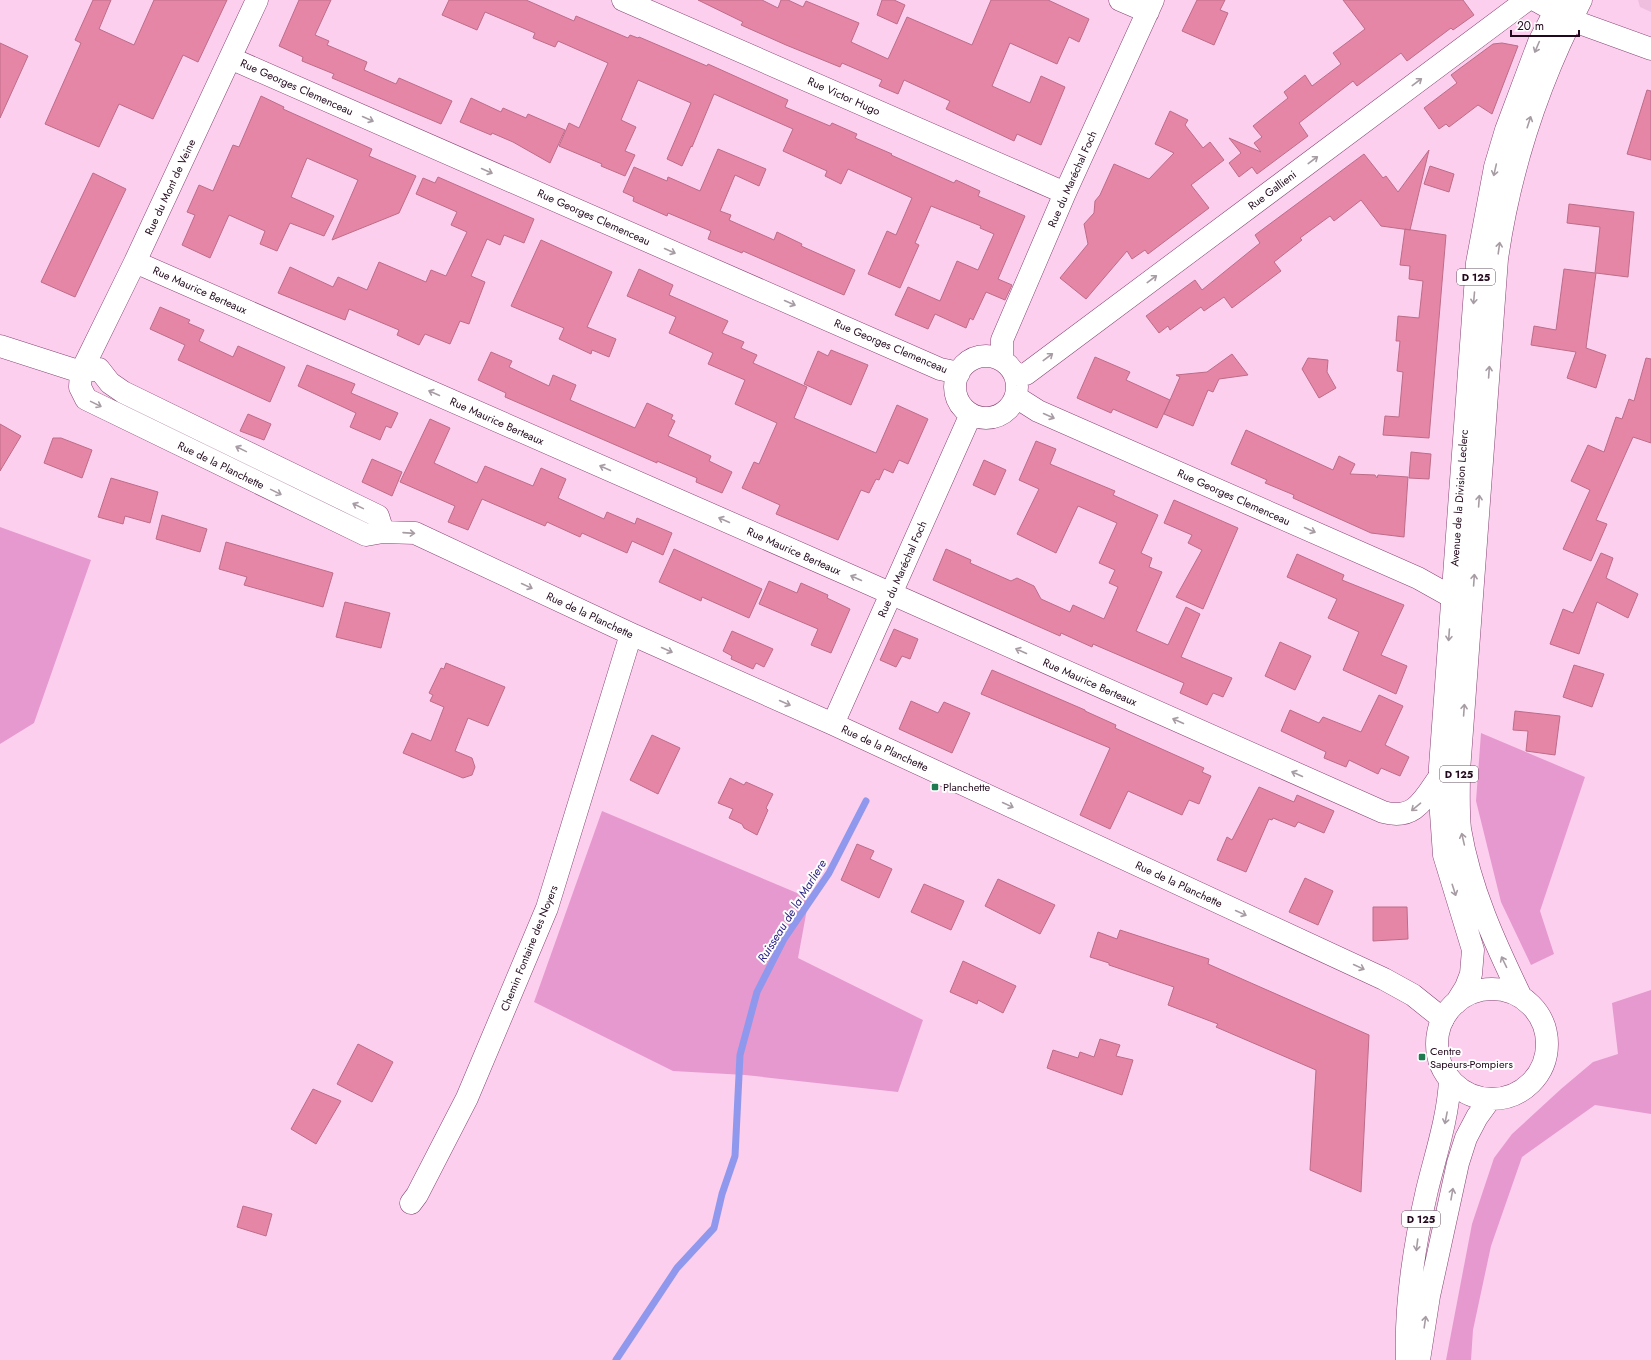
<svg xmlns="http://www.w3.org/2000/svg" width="1651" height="1360" viewBox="0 0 1651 1360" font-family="Jost,sans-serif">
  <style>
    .built { fill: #efbedf }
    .green { fill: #e699cf }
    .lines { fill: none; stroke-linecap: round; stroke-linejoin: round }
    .stream { stroke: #8f98ec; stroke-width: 7 }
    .building { fill: #e686a7; stroke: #bd6c88 }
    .minor-casing { stroke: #854474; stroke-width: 23 }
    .primary-casing { stroke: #854474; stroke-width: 23 }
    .minor { stroke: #fff; stroke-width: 22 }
    .primary { stroke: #fff; stroke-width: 22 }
    .oneway { stroke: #a79ca4 }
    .poi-dot { fill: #1e7a50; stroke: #fff; stroke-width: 1.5 }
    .labels { text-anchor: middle; stroke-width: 4; stroke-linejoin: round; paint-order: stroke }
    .shield { fill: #fff; stroke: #645260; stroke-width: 1 }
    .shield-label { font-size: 10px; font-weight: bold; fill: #22081c }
    .street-label { font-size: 11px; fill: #22081c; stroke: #fff }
    .poi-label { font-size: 11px; fill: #22081c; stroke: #fff; text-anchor: start }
    .water-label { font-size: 12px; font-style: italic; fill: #2e2686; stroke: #fff }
  </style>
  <rect width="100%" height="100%" fill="#fdcfee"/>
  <!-- built -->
  <path class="built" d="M 1638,0 L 1651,0 L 1651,12 L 1640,7 Z"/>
  <!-- green -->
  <path class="green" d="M 0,527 L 91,560 L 34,723 L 0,744 Z
    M 1481,733 L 1585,777 L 1540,911 L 1554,954 L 1531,965 L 1501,902 L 1476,801 Z
    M 602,811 L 809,898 L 798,958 L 923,1020 L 898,1092 L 745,1075 L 673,1071 L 534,1002 Z
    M 1651,990 L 1651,1114 L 1595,1105 L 1522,1157 L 1491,1246 L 1473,1330 L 1471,1360 L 1446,1360 L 1472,1224 L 1494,1158 L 1512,1134 L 1561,1089 L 1593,1062 L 1618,1054 L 1612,1003 Z"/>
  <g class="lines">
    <!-- stream -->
    <path class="stream" d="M 616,1360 L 677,1268 L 714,1228 L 722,1194 L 735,1156 L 740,1055 L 757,992 L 784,939 L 829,873 L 866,801"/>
  </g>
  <!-- building -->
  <path class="building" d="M 93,0 L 111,0 L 99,29 L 134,45 L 154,0 L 227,0 L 198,62 L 183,55 L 153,119 L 119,104 L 99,147 L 45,124 L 81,43 L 75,40 Z
    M 299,0 L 331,0 L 315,35 L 329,41 L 327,45 L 367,62 L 364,70 L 396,84 L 399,78 L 452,101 L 441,124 L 332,78 L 334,74 L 302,61 L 303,57 L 279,46 Z
    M 449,0 L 526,0 L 574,21 L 576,16 L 628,38 L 630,35 L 638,38 L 639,37 L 707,66 L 708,64 L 788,100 L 785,107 L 830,126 L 832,123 L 857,134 L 855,138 L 892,154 L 891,155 L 954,183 L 956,180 L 980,191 L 978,196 L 1025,216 L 998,279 L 1012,285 L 1005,300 L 986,292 L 973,320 L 970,318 L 966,328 L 935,314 L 928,329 L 895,315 L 908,287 L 940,301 L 957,261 L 978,270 L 994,234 L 980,228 L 981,226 L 931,206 L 915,243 L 919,245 L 900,288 L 868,274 L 887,231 L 896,235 L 912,198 L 848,169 L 841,184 L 825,176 L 827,171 L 783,151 L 793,129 L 714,94 L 692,147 L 691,146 L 682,166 L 667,159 L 691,103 L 638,80 L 621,120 L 636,127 L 625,151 L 635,155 L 625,176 L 601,166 L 602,164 L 559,146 L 569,123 L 579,128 L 608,63 L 558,41 L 555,47 L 533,38 L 535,33 L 485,12 L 477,30 L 442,15 Z
    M 698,0 L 762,0 L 778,8 L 781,0 L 788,0 L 803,7 L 806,1 L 859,23 L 851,42 L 888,59 L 907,17 L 972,45 L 991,0 L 1048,0 L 1089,19 L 1079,42 L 1069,37 L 1057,64 L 1010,43 L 992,86 L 1030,103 L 1041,76 L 1065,87 L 1041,145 L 1017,134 L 1014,141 L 946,109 L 950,101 L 904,80 L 898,94 L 879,86 L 882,80 L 842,63 L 840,67 L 786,45 L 741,25 L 743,22 Z
    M 882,0 L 894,0 L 905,5 L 897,24 L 877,15 Z
    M 1197,0 L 1225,0 L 1220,10 L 1228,13 L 1214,45 L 1182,31 Z
    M 1343,0 L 1463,0 L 1474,15 L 1453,30 L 1451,28 L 1407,61 L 1401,53 L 1357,86 L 1353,81 L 1299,123 L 1308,136 L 1257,174 L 1252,167 L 1239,177 L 1229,163 L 1241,153 L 1229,138 L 1261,152 L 1254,143 L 1262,137 L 1253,126 L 1288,98 L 1284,92 L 1305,75 L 1312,86 L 1341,64 L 1333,53 L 1365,29 Z
    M 0,43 L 28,56 L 0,118 Z
    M 1502,43 L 1518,46 L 1492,114 L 1478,105 L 1449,127 L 1446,124 L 1439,129 L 1424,108 L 1457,83 L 1451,75 L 1493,44 Z
    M 1647,90 L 1651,91 L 1651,160 L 1627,154 Z
    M 261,96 L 284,107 L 283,109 L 372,149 L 369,156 L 416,176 L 399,213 L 332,240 L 358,180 L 307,158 L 291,197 L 334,216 L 324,236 L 290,223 L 277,251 L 260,244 L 265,231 L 229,215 L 210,258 L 182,245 L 195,215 L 187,212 L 199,185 L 213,191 L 233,145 L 239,147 Z
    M 471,98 L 501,112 L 503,108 L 526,118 L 528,114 L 565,130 L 550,163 L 513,142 L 492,133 L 491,135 L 460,122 Z
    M 1170,111 L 1188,120 L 1185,125 L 1203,148 L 1210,142 L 1224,160 L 1191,185 L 1209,208 L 1148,254 L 1145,250 L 1132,259 L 1127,251 L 1086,299 L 1060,278 L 1088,244 L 1084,224 L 1094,213 L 1095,201 L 1100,195 L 1114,164 L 1149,179 L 1174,153 L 1155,144 Z
    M 718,149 L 766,169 L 759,186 L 735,175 L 720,211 L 731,215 L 729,220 L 774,240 L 777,232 L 802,244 L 801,246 L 855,270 L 844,295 L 743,251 L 742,253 L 708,239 L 711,231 L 668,213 L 667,216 L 633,201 L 634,197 L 623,192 L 634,167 L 667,181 L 668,177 L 700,191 Z
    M 1429,150 L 1410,230 L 1381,226 L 1361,200 L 1334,221 L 1330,216 L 1300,238 L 1302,240 L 1274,262 L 1281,271 L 1232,308 L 1224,297 L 1204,311 L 1201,307 L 1170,330 L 1168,326 L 1159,333 L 1146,316 L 1195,280 L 1202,290 L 1260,243 L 1255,235 L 1364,154 L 1383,178 L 1386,176 L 1398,192 Z
    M 1430,166 L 1454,174 L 1449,192 L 1424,184 Z
    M 93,173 L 126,189 L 75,297 L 41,282 Z
    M 438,177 L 534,219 L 524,243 L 504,235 L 500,245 L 487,239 L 471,276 L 485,282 L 469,324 L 460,321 L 450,344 L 425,334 L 419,345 L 397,335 L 399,330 L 349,309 L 345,320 L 278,293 L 290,267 L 333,287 L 338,277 L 367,290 L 379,262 L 426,282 L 431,270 L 446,276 L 467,232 L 451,225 L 457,212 L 416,194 L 423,178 L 435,183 Z
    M 1569,204 L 1634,212 L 1628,277 L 1596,273 L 1586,348 L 1606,355 L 1596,388 L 1567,378 L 1576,352 L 1531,345 L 1534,326 L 1556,330 L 1564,269 L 1595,273 L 1600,227 L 1567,223 Z
    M 1405,229 L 1446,235 L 1429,438 L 1383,435 L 1385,416 L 1399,417 L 1403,372 L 1397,371 L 1400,341 L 1396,341 L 1398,316 L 1419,318 L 1423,281 L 1409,279 L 1410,266 L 1400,265 Z
    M 541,240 L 612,272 L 587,327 L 616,339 L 609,357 L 592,350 L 591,354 L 559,339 L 564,328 L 511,306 Z
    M 639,269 L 673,285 L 669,295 L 728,321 L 722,333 L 744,342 L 741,348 L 757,355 L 753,363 L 807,387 L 794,418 L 876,453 L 897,405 L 928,419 L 908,464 L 899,460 L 893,473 L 884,469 L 879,480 L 876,479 L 869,493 L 861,490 L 838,540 L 776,514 L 780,505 L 742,488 L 754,462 L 759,464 L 777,423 L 735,404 L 745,380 L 708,364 L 713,353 L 669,333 L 676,317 L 627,296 Z
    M 160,307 L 190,320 L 188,323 L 204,330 L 199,341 L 233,357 L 238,346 L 285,367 L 270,402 L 178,360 L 185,345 L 150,329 Z
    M 831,350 L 868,365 L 851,405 L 804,384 L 818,351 L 828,356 Z
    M 491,352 L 512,361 L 509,367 L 549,386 L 553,375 L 576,385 L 570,400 L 635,428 L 647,403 L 673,415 L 671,419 L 675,421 L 668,436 L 711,456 L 709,461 L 732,472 L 722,493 L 696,482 L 697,478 L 657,461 L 657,463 L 505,397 L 506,393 L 478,380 Z
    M 1232,354 L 1248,375 L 1219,379 L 1213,392 L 1208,390 L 1193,426 L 1164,414 L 1170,400 L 1157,428 L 1113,409 L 1111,413 L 1077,398 L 1095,357 L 1130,372 L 1126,380 L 1170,400 L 1180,377 L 1176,375 L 1207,372 Z
    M 1308,358 L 1328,360 L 1327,372 L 1336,388 L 1319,398 L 1302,369 Z
    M 1646,358 L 1651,359 L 1651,443 L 1633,437 L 1596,520 L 1607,524 L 1591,561 L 1563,549 L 1590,490 L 1571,481 L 1588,445 L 1604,452 L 1616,417 L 1622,419 L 1629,399 L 1634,401 Z
    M 307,365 L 355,384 L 351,393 L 398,413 L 391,428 L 386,426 L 380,440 L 350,427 L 356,413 L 298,386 Z
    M 248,414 L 271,424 L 264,440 L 240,431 Z
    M 430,419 L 450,428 L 434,463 L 477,483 L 485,466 L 533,486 L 541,468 L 566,479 L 558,498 L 604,519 L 607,512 L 635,524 L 637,518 L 672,533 L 663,555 L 632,541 L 627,553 L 582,533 L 580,537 L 547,522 L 545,526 L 482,499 L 468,530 L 448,522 L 455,506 L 400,482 Z
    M 0,424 L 21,436 L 0,471 Z
    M 1246,430 L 1333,470 L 1339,456 L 1355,464 L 1350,474 L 1375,475 L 1377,478 L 1378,475 L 1408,477 L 1404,537 L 1371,533 L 1293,498 L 1294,495 L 1265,483 L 1267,480 L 1231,464 Z
    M 53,438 L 61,438 L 92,450 L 82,478 L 44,463 Z
    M 1036,441 L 1056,449 L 1050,464 L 1115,491 L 1113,495 L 1158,515 L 1141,553 L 1152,558 L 1149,567 L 1162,572 L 1136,631 L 1168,645 L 1186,607 L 1200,614 L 1181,657 L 1232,678 L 1223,697 L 1213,693 L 1207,705 L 1180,693 L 1184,683 L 1093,644 L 1092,647 L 1061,633 L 1060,636 L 933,580 L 946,549 L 971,560 L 970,563 L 1011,581 L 1017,578 L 1034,586 L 1041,599 L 1070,612 L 1073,605 L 1104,619 L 1118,587 L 1109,583 L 1115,570 L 1099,563 L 1117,523 L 1078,506 L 1056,553 L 1017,534 L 1039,489 L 1019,480 Z
    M 1411,452 L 1431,454 L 1429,479 L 1409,478 Z
    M 372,459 L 402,472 L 392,496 L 362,482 Z
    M 984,460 L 1006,470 L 995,495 L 973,485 Z
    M 111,478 L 158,492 L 150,523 L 125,516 L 123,524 L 98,517 Z
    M 1174,500 L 1238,528 L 1203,609 L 1176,597 L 1202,550 L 1188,543 L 1192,535 L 1164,523 Z
    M 162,515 L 207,529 L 200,552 L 156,539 Z
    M 226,542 L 333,573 L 323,607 L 244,585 L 247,577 L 219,569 Z
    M 674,549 L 762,589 L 749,618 L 702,597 L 701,601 L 659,582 Z
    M 1601,553 L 1613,558 L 1606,578 L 1638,594 L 1628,618 L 1597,602 L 1579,654 L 1550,644 L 1563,609 L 1573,613 Z
    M 1297,554 L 1344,575 L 1342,580 L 1404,605 L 1381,655 L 1407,666 L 1396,694 L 1343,670 L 1359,632 L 1328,618 L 1337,599 L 1287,577 Z
    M 769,581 L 797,593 L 801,583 L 828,595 L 827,598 L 850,609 L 831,653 L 811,645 L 818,629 L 759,604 Z
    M 345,602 L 390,613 L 381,648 L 336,637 Z
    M 894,629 L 918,639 L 910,659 L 902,656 L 896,667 L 880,660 Z
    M 732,631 L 773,649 L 764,667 L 756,663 L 753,669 L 731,659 L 732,656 L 723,651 Z
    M 1280,642 L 1311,656 L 1295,690 L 1265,676 Z
    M 446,663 L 505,687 L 488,726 L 468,718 L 455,751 L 472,758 L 475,767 L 472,775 L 463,778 L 403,753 L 412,733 L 431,741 L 444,707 L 430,701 L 433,695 L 429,693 L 441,668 L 444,669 Z
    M 1574,665 L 1604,674 L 1592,707 L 1563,697 Z
    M 992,670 L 1085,710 L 1085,711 L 1116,725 L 1115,728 L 1204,768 L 1202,772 L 1211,776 L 1199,804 L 1189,800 L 1182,815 L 1128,791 L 1110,829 L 1080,815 L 1110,748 L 981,694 Z
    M 1379,695 L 1403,706 L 1385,745 L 1409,757 L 1400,776 L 1381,768 L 1378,774 L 1349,760 L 1346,767 L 1324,758 L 1326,752 L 1281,731 L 1290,710 L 1319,723 L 1323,717 L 1361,732 Z
    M 911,701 L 938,713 L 944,702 L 970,713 L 952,753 L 899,729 Z
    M 1515,711 L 1560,716 L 1555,755 L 1526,751 L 1528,731 L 1513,730 Z
    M 652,735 L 680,748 L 658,794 L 630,780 Z
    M 730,778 L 744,785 L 746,782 L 773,794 L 766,808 L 768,810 L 757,835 L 744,828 L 742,824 L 729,818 L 733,809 L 718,803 Z
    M 1259,787 L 1294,802 L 1297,795 L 1334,811 L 1324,833 L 1298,822 L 1295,827 L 1273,818 L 1272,820 L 1269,819 L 1246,872 L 1217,860 L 1227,837 L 1232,840 Z
    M 857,844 L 874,851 L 870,859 L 892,869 L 879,898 L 841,880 Z
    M 1305,878 L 1333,891 L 1318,925 L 1289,912 Z
    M 998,879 L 1055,905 L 1040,934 L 985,906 Z
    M 924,884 L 964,901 L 951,930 L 911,912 Z
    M 1373,907 L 1407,907 L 1408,939 L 1373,941 Z
    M 1120,930 L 1209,959 L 1208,964 L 1369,1035 L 1361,1192 L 1310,1170 L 1316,1070 L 1216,1027 L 1218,1024 L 1168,1005 L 1174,987 L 1109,965 L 1109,963 L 1090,957 L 1098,932 L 1117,939 Z
    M 963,961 L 1016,986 L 1003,1013 L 978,1000 L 977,1004 L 950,992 Z
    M 1100,1039 L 1120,1045 L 1116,1056 L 1133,1060 L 1122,1095 L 1047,1068 L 1053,1050 L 1078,1058 L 1080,1052 L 1094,1057 Z
    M 358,1044 L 393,1062 L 372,1102 L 337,1084 Z
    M 313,1089 L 341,1101 L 316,1144 L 291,1129 Z
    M 243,1206 L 272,1214 L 266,1236 L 237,1227 Z"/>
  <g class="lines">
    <defs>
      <path id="minor" d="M 257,0 L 135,262 L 81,372 L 80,387 L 86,399 L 366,535 L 383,532 L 415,533 L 631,634 L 833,724 L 1384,979 L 1413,995 L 1443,1019
        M 623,0 L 1065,193
        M 1120,0 L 1148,12
        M 1535,0 L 1571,20 L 1651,49
        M 230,58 L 940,369 L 959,373
        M 135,262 L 865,582 L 1383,812 C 1415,821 1424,799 1440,776
        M 0,346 L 81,372 L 99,369 L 110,383 L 123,392 L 378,516 L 383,532
        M955 387a31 31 0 1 1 62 0a31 31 0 1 1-62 0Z
        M 1002,360 L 1002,340 L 1065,193 L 1153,0
        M 1015,375 L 1026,374 L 1527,0
        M 1016,397 L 1038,411 L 1418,578 L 1452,597
        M 833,724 L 971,414
        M 411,1203 L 417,1195 L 467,1098 L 547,908 L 631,634"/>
      <path id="primary" d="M1437 1044a55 55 0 1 1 110 0a55 55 0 1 1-110 0Z
        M 1521,997 C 1495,943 1470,889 1460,829 C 1458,810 1459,790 1459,771 L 1497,259 C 1510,168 1539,81 1581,0
        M 1456,1003 L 1466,987 L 1471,974 L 1473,950 L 1444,855 L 1440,799 L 1440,767 L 1477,263 L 1495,167 L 1506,130 L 1539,42 L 1561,0
        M 1407,1360 C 1405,1306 1415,1242 1427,1190 C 1436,1153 1448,1118 1450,1080
        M 1419,1360 L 1429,1296 L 1458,1163 L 1466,1138 L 1477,1117 L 1490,1099"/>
    </defs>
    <!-- minor casing -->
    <use href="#minor" class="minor-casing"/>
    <!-- primary casing -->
    <use href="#primary" class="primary-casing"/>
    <!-- minor -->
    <use href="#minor" class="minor"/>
    <!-- primary -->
    <use href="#primary" class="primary"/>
  </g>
  <!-- one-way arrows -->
  <defs><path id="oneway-shaft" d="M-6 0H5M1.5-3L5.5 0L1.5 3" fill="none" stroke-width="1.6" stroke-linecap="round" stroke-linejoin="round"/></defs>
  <g class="oneway">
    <use href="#oneway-shaft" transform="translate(1537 47) rotate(113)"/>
    <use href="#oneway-shaft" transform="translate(1417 82) rotate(-37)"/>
    <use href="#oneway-shaft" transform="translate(368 119) rotate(24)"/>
    <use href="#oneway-shaft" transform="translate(1529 122) rotate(-72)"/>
    <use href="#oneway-shaft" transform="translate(1313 160) rotate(-37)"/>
    <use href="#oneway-shaft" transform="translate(1495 170) rotate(103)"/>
    <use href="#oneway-shaft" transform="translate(487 171) rotate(24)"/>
    <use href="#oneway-shaft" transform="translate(1499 248) rotate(-82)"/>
    <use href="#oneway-shaft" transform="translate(670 251) rotate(24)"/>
    <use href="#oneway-shaft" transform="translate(1152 279) rotate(-37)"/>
    <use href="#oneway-shaft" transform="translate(1474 298) rotate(95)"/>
    <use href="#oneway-shaft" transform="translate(790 303) rotate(24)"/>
    <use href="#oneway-shaft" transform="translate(1048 357) rotate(-37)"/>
    <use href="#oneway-shaft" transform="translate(1489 372) rotate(-86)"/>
    <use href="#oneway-shaft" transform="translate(434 393) rotate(-156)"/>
    <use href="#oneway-shaft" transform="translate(96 404) rotate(26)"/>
    <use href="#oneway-shaft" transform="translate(1049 416) rotate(24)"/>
    <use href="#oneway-shaft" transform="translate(241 449) rotate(-154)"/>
    <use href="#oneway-shaft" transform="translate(605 468) rotate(-156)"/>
    <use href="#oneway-shaft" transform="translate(276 492) rotate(26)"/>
    <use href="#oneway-shaft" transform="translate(1479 501) rotate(-86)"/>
    <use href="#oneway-shaft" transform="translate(358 506) rotate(-154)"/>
    <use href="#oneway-shaft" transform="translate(724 520) rotate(-156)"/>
    <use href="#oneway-shaft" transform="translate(1310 530) rotate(24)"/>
    <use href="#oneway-shaft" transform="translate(409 533) rotate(4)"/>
    <use href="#oneway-shaft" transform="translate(856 578) rotate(-156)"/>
    <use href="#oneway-shaft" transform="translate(1474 580) rotate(-86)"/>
    <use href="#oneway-shaft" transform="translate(527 586) rotate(25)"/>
    <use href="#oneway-shaft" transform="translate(1449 635) rotate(94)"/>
    <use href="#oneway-shaft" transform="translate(667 650) rotate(24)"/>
    <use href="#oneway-shaft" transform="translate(1021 651) rotate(-156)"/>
    <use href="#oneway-shaft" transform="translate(785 703) rotate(24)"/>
    <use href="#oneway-shaft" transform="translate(1464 710) rotate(-86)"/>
    <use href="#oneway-shaft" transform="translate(1178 721) rotate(-156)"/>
    <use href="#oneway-shaft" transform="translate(1297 774) rotate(-156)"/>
    <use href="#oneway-shaft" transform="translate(1008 805) rotate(25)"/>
    <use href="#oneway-shaft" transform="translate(1416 807) rotate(140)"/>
    <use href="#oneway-shaft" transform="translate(1463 839) rotate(-103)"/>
    <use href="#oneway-shaft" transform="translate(1454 890) rotate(72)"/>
    <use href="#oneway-shaft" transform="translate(1241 913) rotate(25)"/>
    <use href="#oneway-shaft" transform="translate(1504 962) rotate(-116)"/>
    <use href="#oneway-shaft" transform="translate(1359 967) rotate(25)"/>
    <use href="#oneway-shaft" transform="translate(1446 1118) rotate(101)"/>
    <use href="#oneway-shaft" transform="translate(1452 1194) rotate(-80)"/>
    <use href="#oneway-shaft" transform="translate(1417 1245) rotate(97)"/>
    <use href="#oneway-shaft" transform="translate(1425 1322) rotate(-82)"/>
  </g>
  <!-- markers -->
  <g class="poi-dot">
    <rect x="931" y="783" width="8" height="8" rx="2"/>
    <rect x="1418" y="1053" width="8" height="8" rx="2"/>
  </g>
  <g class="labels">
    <!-- shield labels -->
    <g class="shield">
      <rect x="1457" y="269" width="38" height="16" rx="3"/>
      <rect x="1440" y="766" width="38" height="16" rx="3"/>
      <rect x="1402" y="1211" width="38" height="16" rx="3"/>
    </g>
    <g class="shield-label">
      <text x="1476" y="281">D 125</text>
      <text x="1459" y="778">D 125</text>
      <text x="1421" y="1223">D 125</text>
    </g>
    <!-- street labels -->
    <g class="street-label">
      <text transform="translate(297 87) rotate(24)" y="4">Rue Georges Clemenceau</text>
      <text transform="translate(844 96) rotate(24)" y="4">Rue Victor Hugo</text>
      <text transform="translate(1072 179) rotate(-66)" y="4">Rue du Maréchal Foch</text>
      <text transform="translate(170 187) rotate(-65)" y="4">Rue du Mont de Veine</text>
      <text transform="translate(1272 190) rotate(-37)" y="4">Rue Gallieni</text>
      <text transform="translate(594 217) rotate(24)" y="4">Rue Georges Clemenceau</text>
      <text transform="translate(200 290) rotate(24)" y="4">Rue Maurice Berteaux</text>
      <text transform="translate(891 346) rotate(23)" y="4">Rue Georges Clemenceau</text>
      <text transform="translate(497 421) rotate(24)" y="4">Rue Maurice Berteaux</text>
      <text transform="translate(221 465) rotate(26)" y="4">Rue de la Planchette</text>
      <text transform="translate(1234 497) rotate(24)" y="4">Rue Georges Clemenceau</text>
      <text transform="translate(1459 498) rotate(-86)" y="4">Avenue de la Division Leclerc</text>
      <text transform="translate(794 551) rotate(24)" y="4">Rue Maurice Berteaux</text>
      <text transform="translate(902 569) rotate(-66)" y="4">Rue du Maréchal Foch</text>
      <text transform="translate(590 615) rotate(25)" y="4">Rue de la Planchette</text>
      <text transform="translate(1090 682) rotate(24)" y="4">Rue Maurice Berteaux</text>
      <text transform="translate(885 748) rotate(25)" y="4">Rue de la Planchette</text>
      <text transform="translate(1179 884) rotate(25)" y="4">Rue de la Planchette</text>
      <text transform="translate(529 948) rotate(-68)" y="4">Chemin Fontaine des Noyers</text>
    </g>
    <!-- poi labels -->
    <g class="poi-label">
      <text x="943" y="791">Planchette</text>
      <text x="1430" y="1055">Centre<tspan x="1430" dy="13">Sapeurs-Pompiers</tspan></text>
    </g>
    <!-- water labels -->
    <g class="water-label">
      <text transform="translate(792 911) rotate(-58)" y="4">Ruisseau de la Marliere</text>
    </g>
  </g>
  <!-- scale -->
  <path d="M1511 30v6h68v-6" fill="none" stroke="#22081c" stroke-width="2"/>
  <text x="1517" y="30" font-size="12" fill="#22081c" stroke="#ffffff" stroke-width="3" paint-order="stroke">20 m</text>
</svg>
